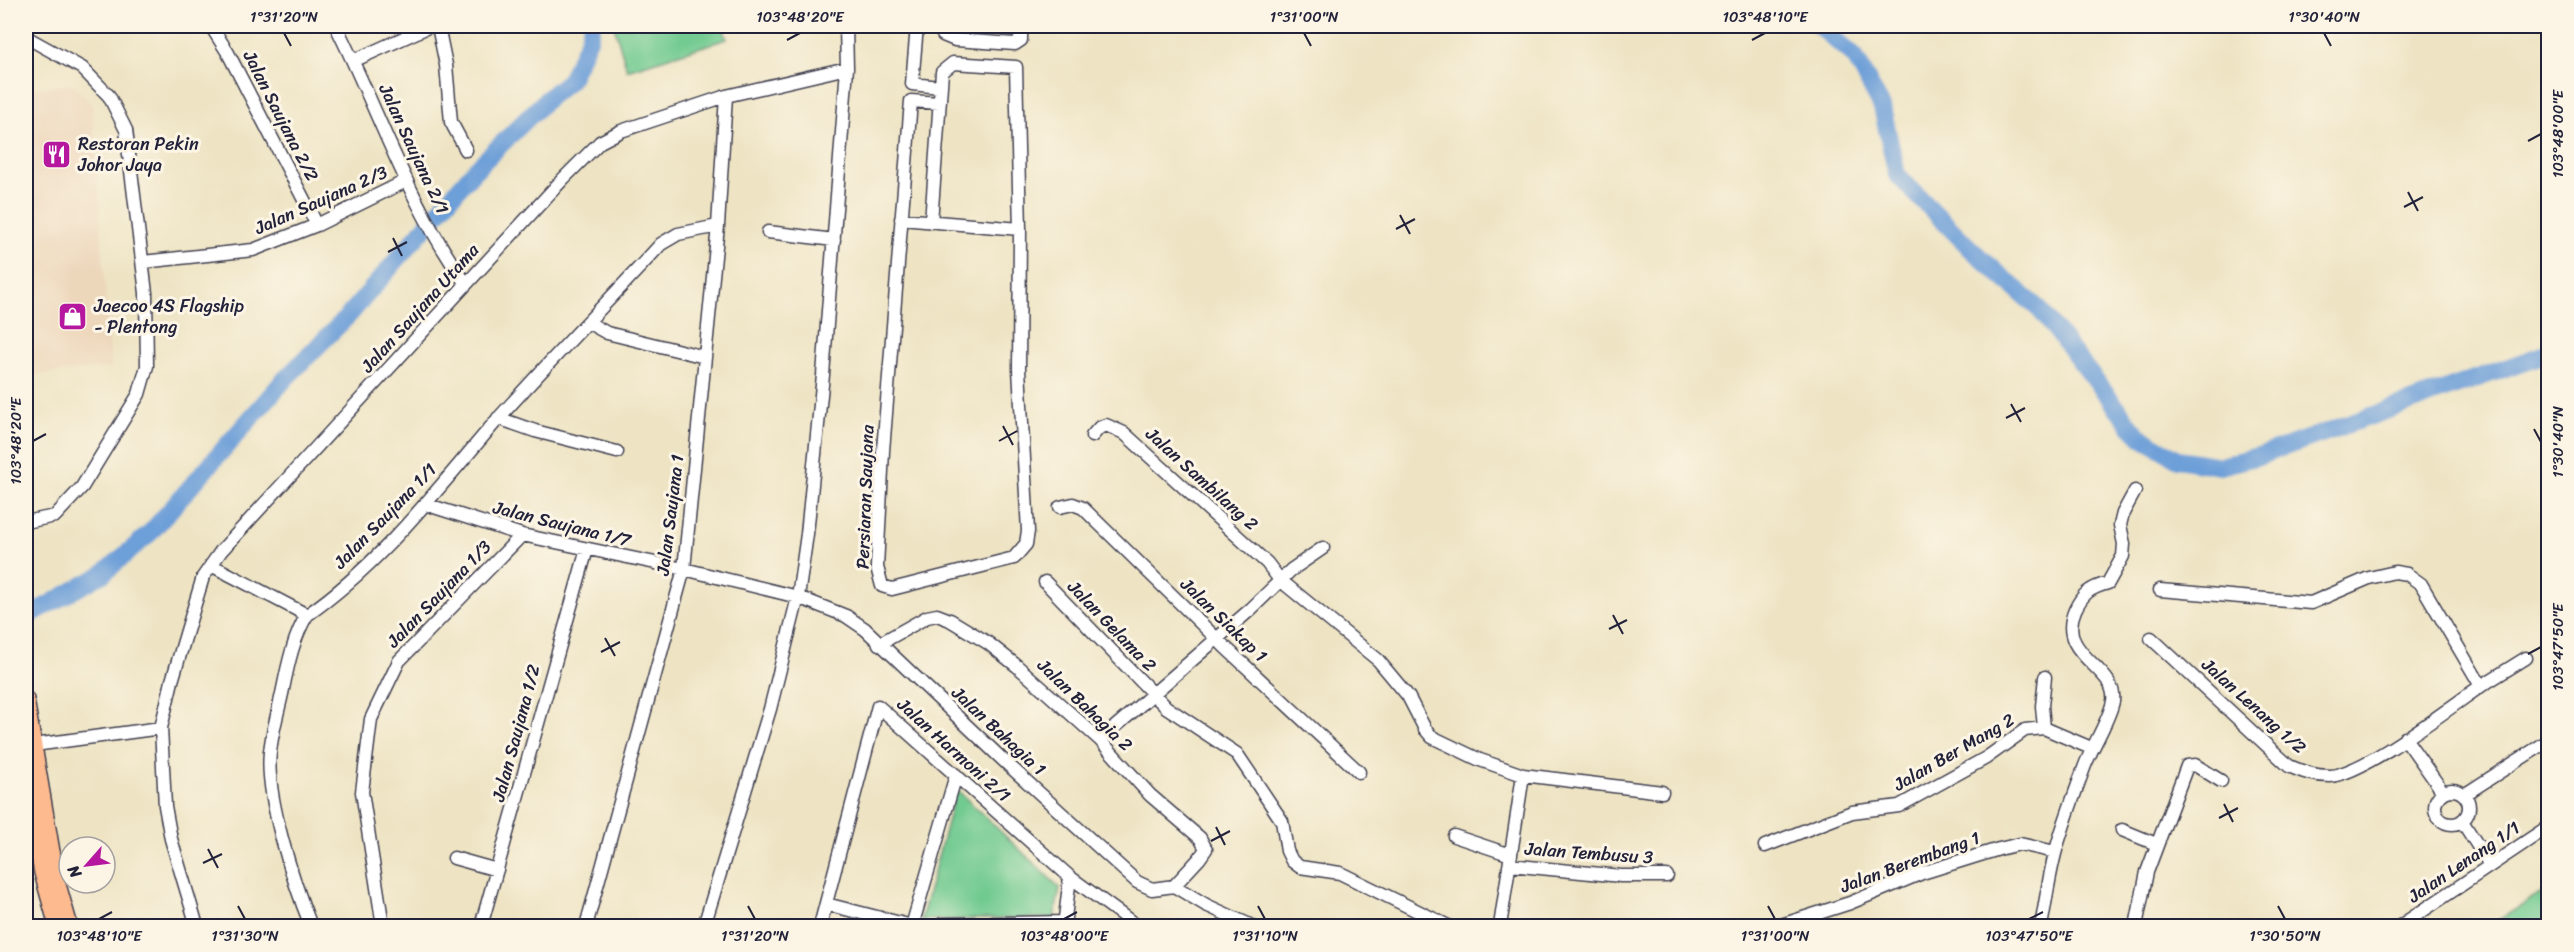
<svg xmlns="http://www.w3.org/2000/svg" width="2574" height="952" viewBox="0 0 2574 952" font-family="Sriracha,sans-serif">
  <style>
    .built { fill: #edd7bb }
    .green { fill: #71ca90; stroke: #4a7666; stroke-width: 1.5 }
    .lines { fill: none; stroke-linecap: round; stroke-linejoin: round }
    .river { stroke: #6d9fd8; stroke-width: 18 }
    .minor-casing { stroke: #413f50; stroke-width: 15 }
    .major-casing { stroke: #413f50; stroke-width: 18 }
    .minor { stroke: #fff; stroke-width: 12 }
    .major { stroke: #fcba8e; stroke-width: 15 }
    .ticks { fill: none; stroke: #22223b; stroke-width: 2 }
    .labels { text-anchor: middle; stroke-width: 6; stroke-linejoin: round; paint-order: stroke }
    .street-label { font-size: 18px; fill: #22223b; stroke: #fcf5e5 }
    .poi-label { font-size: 18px; fill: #22223b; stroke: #fcf5e5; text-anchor: start }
    .neatline { fill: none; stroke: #22223b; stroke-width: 2 }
    .ticks-label { font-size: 15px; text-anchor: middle; fill: #22223b }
  </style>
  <rect width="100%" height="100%" fill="#fcf5e5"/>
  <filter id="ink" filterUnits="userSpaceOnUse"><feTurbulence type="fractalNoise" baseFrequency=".0167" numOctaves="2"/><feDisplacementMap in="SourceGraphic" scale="12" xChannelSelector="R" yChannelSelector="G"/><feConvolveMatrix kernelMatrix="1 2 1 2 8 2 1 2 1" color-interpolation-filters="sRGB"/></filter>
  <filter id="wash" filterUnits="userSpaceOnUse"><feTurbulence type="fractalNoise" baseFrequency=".008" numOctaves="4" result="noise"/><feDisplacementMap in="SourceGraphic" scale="24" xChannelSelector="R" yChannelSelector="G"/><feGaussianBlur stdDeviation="1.35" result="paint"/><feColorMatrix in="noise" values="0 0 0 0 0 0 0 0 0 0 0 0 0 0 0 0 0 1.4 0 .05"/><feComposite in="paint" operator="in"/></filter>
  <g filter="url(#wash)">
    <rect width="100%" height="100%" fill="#eee4c4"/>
    <!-- built -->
    <path class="built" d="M 73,84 L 92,105 L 111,367 L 26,376 L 26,90 Z"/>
    <!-- green -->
    <path class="green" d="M 614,26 L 723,26 L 727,39 L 627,70 Z
      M 956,789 L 1060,888 L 1054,918 L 921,920 Z
      M 2548,889 L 2548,926 L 2489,926 Z"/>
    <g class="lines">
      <!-- river -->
      <path class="river" d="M 1819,26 L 1855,57 L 1882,107 L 1897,175 L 1973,251 L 2040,310 L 2139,436 L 2178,459 L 2220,466 L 2262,455 L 2548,353
        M 26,617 L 103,574 L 150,533 L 285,379 L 349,315 L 473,172 L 547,99 L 570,80 L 589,39 L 592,26"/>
    </g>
  </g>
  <g filter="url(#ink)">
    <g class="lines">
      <defs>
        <path id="minor" d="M 211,26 L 228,53 L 317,225
          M 336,26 C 379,112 409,205 466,284
          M 438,26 L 446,65 L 451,122 L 466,150
          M 917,26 L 912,84 L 940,87
          M 940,26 L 943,35 L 955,40 L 1015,44 L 1021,40 L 1021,26
          M 26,37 L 82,68 L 109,96 L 126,130 L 146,293 L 147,366 L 139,394 L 82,487 L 55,516 L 26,522
          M 353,61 L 430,26
          M 901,219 L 1020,229
          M 931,222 L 942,72 L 953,63 L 1016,67 L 1020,229 L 1019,369 L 1028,531 L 1026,544 L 1014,558 L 892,589 L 882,586 L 877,567 L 883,451 L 911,101 L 939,103
          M 768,232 L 834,240
          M 143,262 L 253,250 L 317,225 L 406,181
          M 589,323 L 607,333 L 705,357
          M 498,418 L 535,431 L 617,452
          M 1092,436 L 1099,428 L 1106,425 L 1124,433 L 1267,563 L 1280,580 L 1378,660 L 1408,696 L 1425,729 L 1432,737 L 1480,760 L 1523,775 L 1662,792
          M 425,504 L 522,535 L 684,569 L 798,597 L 846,616 L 865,629 L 1003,760 L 1137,882 L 1152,889 L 1174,886
          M 1060,507 L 1073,504 L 1083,508 L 1224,646 L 1359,772
          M 211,565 L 307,615
          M 1045,582 L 1166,707 L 1237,754 L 1282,821 L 1287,851 L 1292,861 L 1300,867 L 1340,873 L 1448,926
          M 2151,638 L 2289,766 C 2303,772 2314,776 2330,776 C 2364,774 2450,707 2481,686 L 2421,584 L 2407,574 L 2395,572 L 2369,578 L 2311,603 L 2160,590
          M 879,644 L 927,617 L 937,615 L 950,620 L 988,643 L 1017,666 L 1100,740 L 1150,795 L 1200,838 L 1206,849 L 1199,859 L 1174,886
          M 2481,686 L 2526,658
          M 2044,728 L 2042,706 L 2045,677
          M 2405,738 L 2443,792
          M 1100,740 L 1251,609 L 1291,570 L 1323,548
          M 34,745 L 161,728
          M2435 807a17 17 0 1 1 34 0a17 17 0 1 1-34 0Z
          M 2464,795 L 2548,741
          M 2462,821 L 2490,865
          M 2122,830 L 2156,844
          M 1454,836 L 1511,855
          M 1765,846 L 1852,812 L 1899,806 L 1986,758 L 2025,730 L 2044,728 L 2091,748
          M 454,858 L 497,870
          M 1510,865 L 1621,876 L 1667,876
          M 1174,886 L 1206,905 L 1252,926
          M 826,904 L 912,926
          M 942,924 L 1065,922
          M 197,926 L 171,839 L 165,806 L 161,728 L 172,681 L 203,577 L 221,551 L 563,179 L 600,142 L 621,131 L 726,96 L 847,68
          M 311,926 C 294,884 265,796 270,752 C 272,731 279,709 283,689 C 288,664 294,636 307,615 C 382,563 438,488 497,420 C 550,360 607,303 661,244 L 678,234 L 718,226
          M 383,926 L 362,792 L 371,719 L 399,661 L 522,535
          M 481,926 L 587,549
          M 586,926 L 684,569 L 718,226 L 726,96
          M 704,926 L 770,709 L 798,597 L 807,534 L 823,375 L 847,68 L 846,26
          M 820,926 L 878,706 L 1070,877 L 1137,926
          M 912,926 L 956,775
          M 1064,926 L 1070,877
          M 1500,926 L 1523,775
          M 1778,926 L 1850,903 L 1922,873 L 1999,849 L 2020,844 L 2055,852
          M 2041,926 C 2046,901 2049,875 2056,850 C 2064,822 2074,795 2084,768 C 2091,748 2110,719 2113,701 C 2118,667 2055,656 2075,610 C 2083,593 2090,588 2108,583 L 2123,556 L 2124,544 L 2120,525 L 2123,513 L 2135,491
          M 2136,926 L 2147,872 L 2187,766 L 2195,765 L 2221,781
          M 2400,926 L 2548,827"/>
        <path id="major" d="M 26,699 L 57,881 L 70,926
          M 26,785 L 42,873 L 57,926"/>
      </defs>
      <!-- minor casing -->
      <use href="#minor" class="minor-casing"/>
      <!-- major casing -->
      <use href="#major" class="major-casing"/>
      <!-- minor -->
      <use href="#minor" class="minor"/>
      <!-- major -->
      <use href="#major" class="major"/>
    </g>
  </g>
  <!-- ticks -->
  <path class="ticks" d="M 284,33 L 291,46M 1304,33 L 1311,46M 2324,33 L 2331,46M 787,40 L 800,33M 1752,40 L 1765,33M 2528,141 L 2541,134M 2408,192 L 2418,211M 2404,207 L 2423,197M 1400,215 L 1410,234M 1396,229 L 1415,219M 393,238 L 402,256M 388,252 L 407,242M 2011,404 L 2021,422M 2006,418 L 2025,408M 1003,426 L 1013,445M 2534,429 L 2541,442M 33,441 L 46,434M 999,441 L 1017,431M 1613,615 L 1623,634M 1609,629 L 1627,620M 605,638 L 615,656M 601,652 L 620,642M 2528,654 L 2541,647M 2224,804 L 2233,822M 2219,818 L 2238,808M 1216,827 L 1225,845M 1211,841 L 1230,831M 208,849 L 218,868M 203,863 L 222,854M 238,906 L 245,919M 748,906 L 755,919M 1258,906 L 1265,919M 1768,906 L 1775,919M 2278,906 L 2285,919M 99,919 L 112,912M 1064,919 L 1077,912M 2029,919 L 2043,912"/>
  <!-- icons -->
  <defs>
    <symbol id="restaurant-square" viewBox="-11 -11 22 22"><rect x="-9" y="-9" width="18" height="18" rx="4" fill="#b5179e" stroke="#fcf5e5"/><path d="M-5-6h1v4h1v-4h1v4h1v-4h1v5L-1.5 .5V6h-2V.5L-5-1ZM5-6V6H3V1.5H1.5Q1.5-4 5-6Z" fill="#fff"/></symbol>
    <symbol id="shop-square" viewBox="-11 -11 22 22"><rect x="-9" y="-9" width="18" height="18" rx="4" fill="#b5179e" stroke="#fcf5e5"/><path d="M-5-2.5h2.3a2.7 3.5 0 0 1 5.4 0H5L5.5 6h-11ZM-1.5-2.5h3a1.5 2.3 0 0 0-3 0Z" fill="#fff"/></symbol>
  </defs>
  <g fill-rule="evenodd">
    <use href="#restaurant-square" x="40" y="138" width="33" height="33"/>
    <use href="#shop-square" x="56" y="300" width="33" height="33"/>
  </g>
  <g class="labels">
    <!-- street labels -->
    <g class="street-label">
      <text transform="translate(281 116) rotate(63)" y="6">Jalan Saujana 2/2</text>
      <text transform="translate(414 149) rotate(65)" y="6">Jalan Saujana 2/1</text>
      <text transform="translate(321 200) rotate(-24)" y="6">Jalan Saujana 2/3</text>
      <text transform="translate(420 308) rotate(-48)" y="6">Jalan Saujana Utama</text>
      <text transform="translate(1202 479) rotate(42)" y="6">Jalan Sambilang 2</text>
      <text transform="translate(865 497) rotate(-88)" y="6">Persiaran Saujana</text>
      <text transform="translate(670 515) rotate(-83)" y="6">Jalan Saujana 1</text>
      <text transform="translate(385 516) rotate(-46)" y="6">Jalan Saujana 1/1</text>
      <text transform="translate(562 524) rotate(14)" y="6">Jalan Saujana 1/7</text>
      <text transform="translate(439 594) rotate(-46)" y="6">Jalan Saujana 1/3</text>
      <text transform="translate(1224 620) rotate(44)" y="6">Jalan Siakap 1</text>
      <text transform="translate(1112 626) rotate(46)" y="6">Jalan Gelama 2</text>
      <text transform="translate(1085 705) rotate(44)" y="6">Jalan Bahagia 2</text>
      <text transform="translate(2254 706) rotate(42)" y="6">Jalan Lenang 1/2</text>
      <text transform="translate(999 731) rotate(43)" y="6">Jalan Bahagia 1</text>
      <text transform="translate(516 733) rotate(-75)" y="6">Jalan Saujana 1/2</text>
      <text transform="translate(954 750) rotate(42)" y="6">Jalan Harmoni 2/1</text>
      <text transform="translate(1954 752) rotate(-30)" y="6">Jalan Ber Mang 2</text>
      <text transform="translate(1589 853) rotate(4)" y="6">Jalan Tembusu 3</text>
      <text transform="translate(1910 862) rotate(-20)" y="6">Jalan Berembang 1</text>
      <text transform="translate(2464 862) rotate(-34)" y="6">Jalan Lenang 1/1</text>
    </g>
    <!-- poi labels -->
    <g class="poi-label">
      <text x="78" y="150">Restoran Pekin<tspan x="78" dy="21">Johor Jaya</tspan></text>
      <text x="94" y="312">Jaecoo 4S Flagship<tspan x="94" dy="21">- Plentong</tspan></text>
    </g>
  </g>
  <!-- margin -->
  <rect width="2574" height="952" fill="none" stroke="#fcf5e5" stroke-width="66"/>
  <!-- north arrow -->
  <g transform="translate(87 865) rotate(242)"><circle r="28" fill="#fcf5e5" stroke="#a5a1a1" stroke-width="1.5"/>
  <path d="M0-4.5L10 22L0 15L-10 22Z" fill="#b5179e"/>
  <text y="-9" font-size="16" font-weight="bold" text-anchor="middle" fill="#22223b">N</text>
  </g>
  <rect x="33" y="33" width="2508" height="886" class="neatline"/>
  <g class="ticks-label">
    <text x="284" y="22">1°31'20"N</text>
    <text x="800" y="22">103°48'20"E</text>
    <text x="1304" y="22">1°31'00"N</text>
    <text x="1765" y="22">103°48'10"E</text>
    <text x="2324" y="22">1°30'40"N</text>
    <text transform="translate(2558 134) rotate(-90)" y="5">103°48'00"E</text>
    <text transform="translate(16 441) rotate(-90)" y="5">103°48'20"E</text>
    <text transform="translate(2558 442) rotate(-90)" y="5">1°30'40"N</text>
    <text transform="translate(2558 647) rotate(-90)" y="5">103°47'50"E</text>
    <text x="99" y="941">103°48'10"E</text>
    <text x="245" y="941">1°31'30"N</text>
    <text x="755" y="941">1°31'20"N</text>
    <text x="1064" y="941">103°48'00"E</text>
    <text x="1265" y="941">1°31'10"N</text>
    <text x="1775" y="941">1°31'00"N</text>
    <text x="2029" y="941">103°47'50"E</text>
    <text x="2285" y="941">1°30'50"N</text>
  </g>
</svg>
